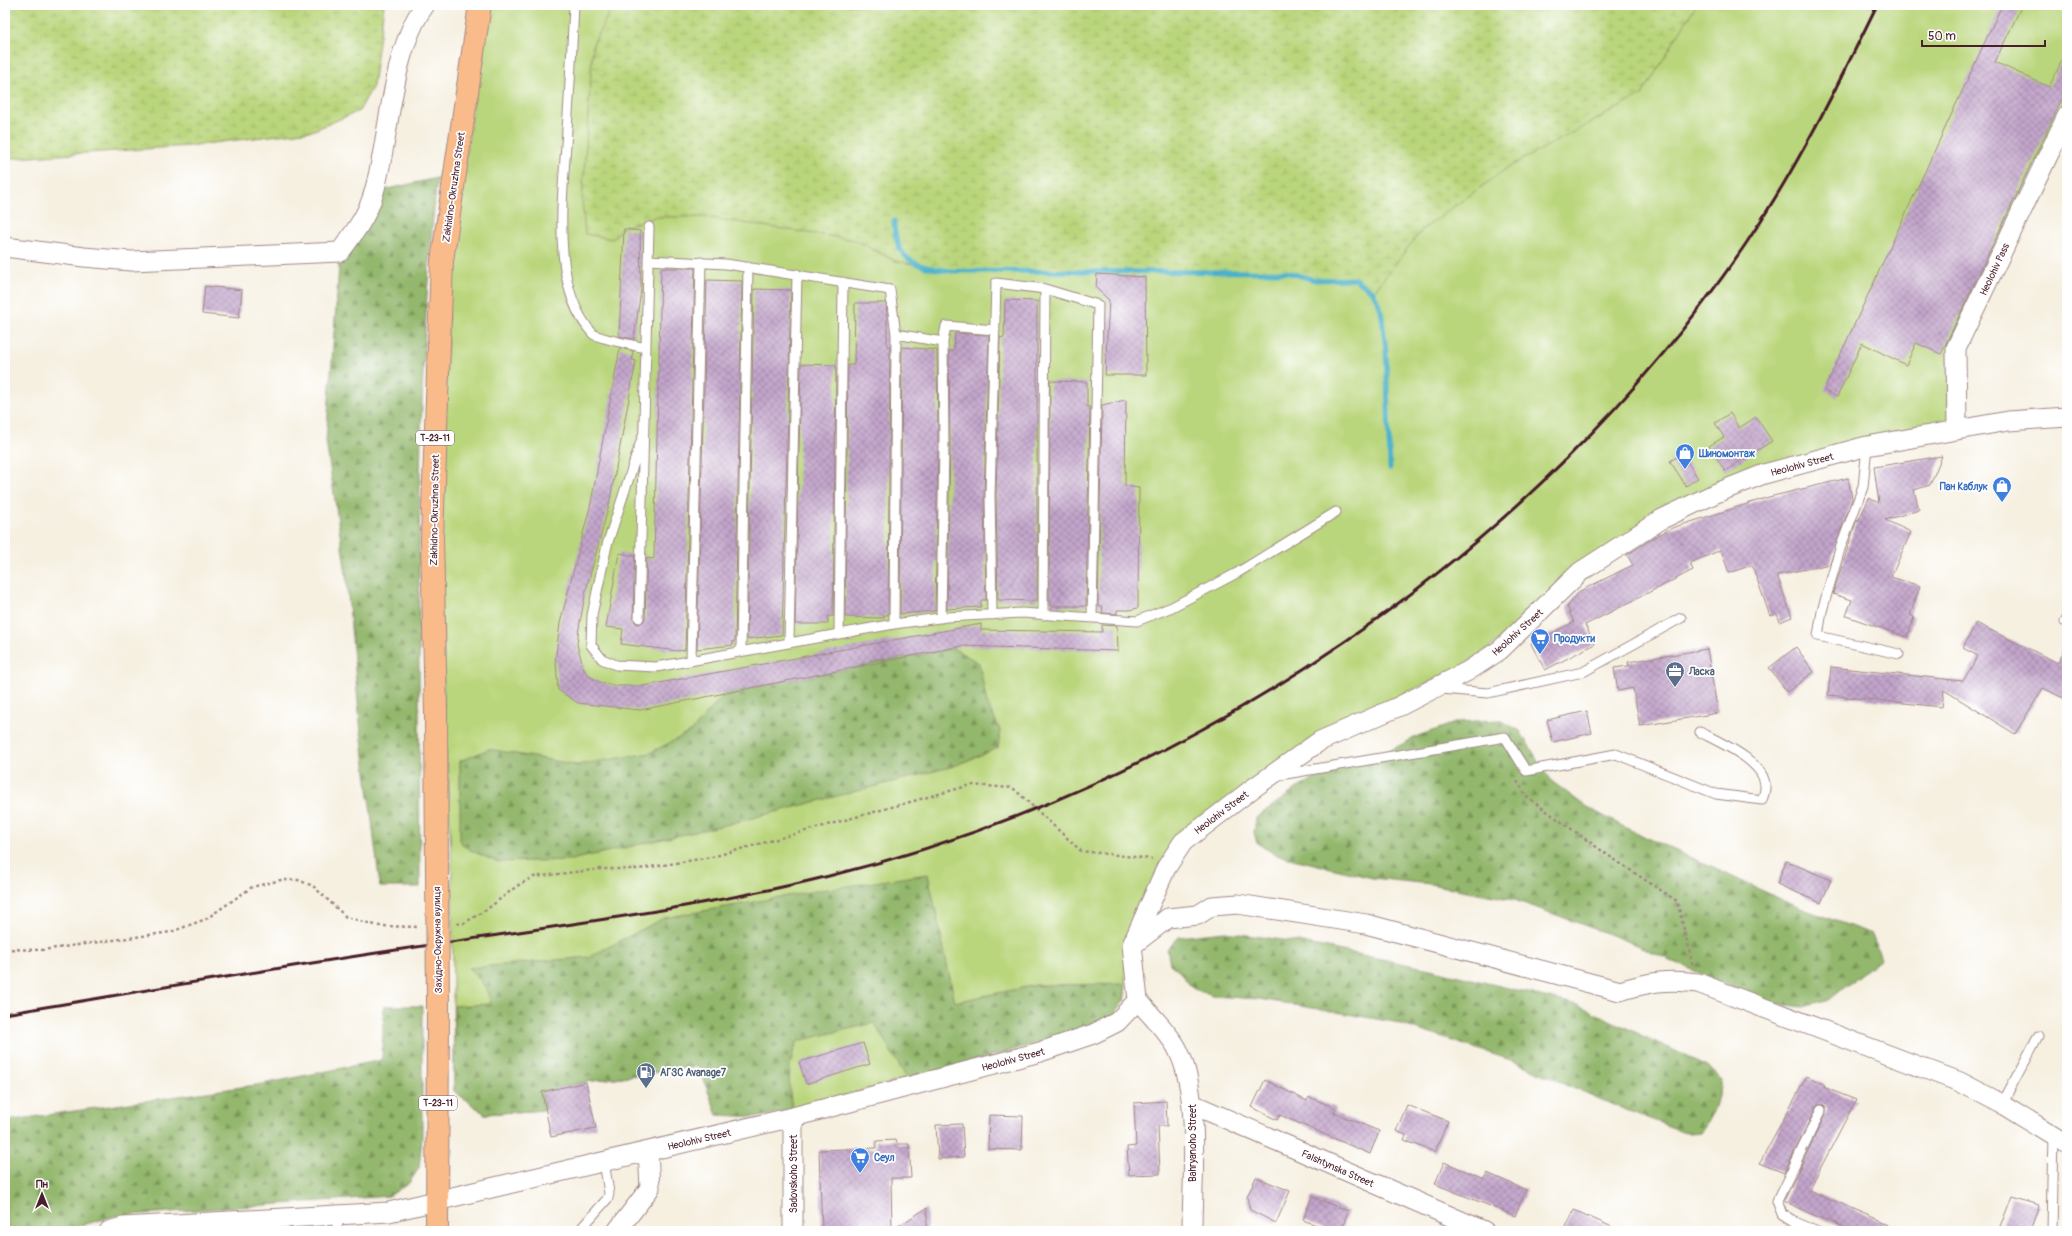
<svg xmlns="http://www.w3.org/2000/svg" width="2072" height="1236" viewBox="0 0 2072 1236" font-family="Pangolin,sans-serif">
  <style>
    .green { fill: #bad67c; stroke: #827a54 }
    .forest { fill: url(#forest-firs); stroke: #6e6b4c }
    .wetland { fill: url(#wetland-marsh); stroke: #827a54 }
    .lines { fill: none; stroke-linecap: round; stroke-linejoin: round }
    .stream { stroke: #4ab1c9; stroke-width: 5 }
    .building { fill: url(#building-cross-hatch) }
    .lane-casing { stroke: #a08886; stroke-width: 11 }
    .street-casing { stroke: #a08886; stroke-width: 21 }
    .primary-casing { stroke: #a08886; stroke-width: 24 }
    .path { stroke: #a08886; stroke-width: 2.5; stroke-dasharray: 3 3; stroke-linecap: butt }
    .lane { stroke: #fff; stroke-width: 9 }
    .street { stroke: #fff; stroke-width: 19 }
    .primary { stroke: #fabb8b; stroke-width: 22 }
    .rail { stroke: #4a1f2b; stroke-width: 3 }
    .primary-bridge-casing { stroke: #a08886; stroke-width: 24; stroke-linecap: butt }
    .primary-bridge { stroke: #fabb8b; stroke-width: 22 }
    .labels { text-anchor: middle; stroke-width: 3.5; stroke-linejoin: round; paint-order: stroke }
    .shield { fill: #fff; stroke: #80626b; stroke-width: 1 }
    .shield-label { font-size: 9px; font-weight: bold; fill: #4a1f2b }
    .street-label { font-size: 10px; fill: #4a1f2b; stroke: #fff }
    .shop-label { font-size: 10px; font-weight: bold; fill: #366cbe; stroke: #fff; text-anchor: start }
    .service-label { font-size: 10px; font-weight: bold; fill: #4e5e75; stroke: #fff; text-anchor: start }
  </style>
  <defs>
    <pattern id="forest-firs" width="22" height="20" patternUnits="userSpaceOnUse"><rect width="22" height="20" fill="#93b76c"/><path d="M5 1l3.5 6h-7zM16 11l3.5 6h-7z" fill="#7a9459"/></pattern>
    <pattern id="wetland-marsh" width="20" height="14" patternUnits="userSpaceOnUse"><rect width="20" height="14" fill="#bad67c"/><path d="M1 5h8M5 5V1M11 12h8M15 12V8" fill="none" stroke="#a1b76b"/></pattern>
    <pattern id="building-cross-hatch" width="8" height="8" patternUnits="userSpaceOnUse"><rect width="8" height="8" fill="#c2a5cb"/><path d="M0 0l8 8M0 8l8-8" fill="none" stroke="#a086a5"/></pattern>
  </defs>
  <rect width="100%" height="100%" fill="#fff"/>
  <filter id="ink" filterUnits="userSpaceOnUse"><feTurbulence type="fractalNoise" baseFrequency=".025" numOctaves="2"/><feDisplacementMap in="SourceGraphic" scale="8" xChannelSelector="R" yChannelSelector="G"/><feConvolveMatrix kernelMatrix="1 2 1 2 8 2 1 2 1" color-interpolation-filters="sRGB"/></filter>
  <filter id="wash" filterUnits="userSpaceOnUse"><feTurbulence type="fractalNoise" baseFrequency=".012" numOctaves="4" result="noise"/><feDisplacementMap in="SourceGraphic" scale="16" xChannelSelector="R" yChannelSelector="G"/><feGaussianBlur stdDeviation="0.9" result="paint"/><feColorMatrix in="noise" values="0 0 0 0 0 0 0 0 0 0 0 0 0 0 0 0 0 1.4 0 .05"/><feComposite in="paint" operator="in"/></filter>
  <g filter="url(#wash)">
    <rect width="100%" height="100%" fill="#f6f0e1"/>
    <!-- green -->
    <path class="green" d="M 488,5 L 2067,5 L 2067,98 L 1949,346 L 1949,424 L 1711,488 L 1465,665 L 1317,735 L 1178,837 L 1126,944 L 1125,1000 L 1090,1028 L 792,1110 L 717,1115 L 699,1066 L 586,1082 L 542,1092 L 545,1110 L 485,1114 L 454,1091 L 452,873 L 444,714 L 440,538 L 450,262 Z"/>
    <!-- forest -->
    <path class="forest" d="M 437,178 C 423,307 420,436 419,566 C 419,673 419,780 420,887 L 380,887 L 360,723 L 346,574 L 326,441 L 340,252 L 374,192 Z
      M 953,648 L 979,663 L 987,703 L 1000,730 L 998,748 L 954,766 L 729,824 L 571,860 L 497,862 L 470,850 L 463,845 L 460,840 L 460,761 L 489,749 L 577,765 L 650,753 L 692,731 L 725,693 Z
      M 1500,720 L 1520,731 L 1550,780 L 1585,806 L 1626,828 L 1800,908 L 1872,934 L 1881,958 L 1829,1000 L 1804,1007 L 1767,1003 L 1625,940 L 1515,900 L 1430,884 L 1373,878 L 1276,855 L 1257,843 L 1254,832 L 1256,818 L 1296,789 L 1324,774 L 1335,764 L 1366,763 L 1418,736 L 1458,722 Z
      M 928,874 L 955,1002 L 1036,985 L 1126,984 C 1124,1013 1114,1015 1090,1028 L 908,1080 L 874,1023 L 798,1041 C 786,1066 789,1084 792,1110 L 760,1117 L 717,1115 L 699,1066 L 586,1082 L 542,1092 L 545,1110 L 485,1114 L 454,1091 L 454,1006 L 491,1004 C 487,988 481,979 468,968 L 589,957 L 664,918 L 821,890 Z
      M 1225,932 L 1298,942 L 1430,969 L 1578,1005 L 1709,1067 L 1721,1081 C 1718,1101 1712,1117 1700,1133 L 1689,1134 L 1611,1104 L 1514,1061 L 1394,1022 L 1260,999 L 1212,996 L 1192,988 L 1180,972 L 1170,964 L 1167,949 L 1179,937 Z
      M 384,1006 L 422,1006 L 422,1138 L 419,1168 L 409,1183 L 389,1196 L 115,1216 L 61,1231 L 5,1231 L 5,1121 L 263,1084 L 382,1060 Z"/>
    <!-- wetland -->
    <path class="wetland" d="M 5,5 L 384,5 L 373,86 L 359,111 L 312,131 L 188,146 L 15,158 L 5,157 Z
      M 613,5 L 1696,5 L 1642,95 L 1507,168 L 1422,230 L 1373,292 L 1355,279 L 1315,280 L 1285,272 L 952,271 L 895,261 L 855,240 L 704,217 L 655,217 L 621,228 L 613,239 L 585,234 L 582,201 L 593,44 Z"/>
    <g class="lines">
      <!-- stream -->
      <path class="stream" d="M 894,221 C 895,262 916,267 952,271 L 1286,272 L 1315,280 L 1355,279 L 1373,292 L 1381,309 L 1386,351 L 1390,469"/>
    </g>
    <g id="blocks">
      <!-- building -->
      <path class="building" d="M 2002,5 L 2022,5 L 1995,62 L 2049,87 L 2067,50 L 2067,88 L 1941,354 L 1916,343 L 1906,365 L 1862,343 L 1837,397 L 1824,390 Z
        M 624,229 L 640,231 L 641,290 L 634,339 L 619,336 Z
        M 661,268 L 695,268 L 685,650 L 678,651 L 621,644 L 623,629 L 606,627 L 619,553 L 635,556 L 633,618 L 636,623 L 639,624 L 644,621 L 645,618 L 647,558 L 654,559 Z
        M 1097,274 L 1145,277 L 1146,375 L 1105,375 L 1109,300 L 1096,288 Z
        M 707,280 L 742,281 L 735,641 L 733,641 L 733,645 L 697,649 Z
        M 205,286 L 242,290 L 239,318 L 202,314 Z
        M 754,289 L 791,290 L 782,635 L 747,639 Z
        M 1005,300 L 1037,301 L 1037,601 L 998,600 L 996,495 L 1000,337 L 1004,338 Z
        M 855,303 L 886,303 L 887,314 L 887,346 L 890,346 L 888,615 L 884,615 L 884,618 L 845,617 L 848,365 L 854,365 Z
        M 955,333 L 989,335 L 984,495 L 986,600 L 981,600 L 981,607 L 947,609 L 950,445 L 949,351 L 954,351 Z
        M 902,347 L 937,350 L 938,445 L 935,611 L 900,614 Z
        M 620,348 L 633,351 L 632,360 L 636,361 L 609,505 L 586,590 L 579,628 L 577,644 L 584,670 L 589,676 L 599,682 L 614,686 L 643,686 L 981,624 L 981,630 L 1102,632 L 1102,625 L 1117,626 L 1118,651 L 962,646 L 640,710 L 578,703 L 558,690 L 556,662 L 555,662 L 560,623 L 591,503 Z
        M 801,364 L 836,365 L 833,616 L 828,616 L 828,624 L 795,624 Z
        M 1050,381 L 1087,382 L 1087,407 L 1090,407 L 1086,606 L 1051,606 L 1051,602 L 1049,601 Z
        M 1126,400 L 1125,486 L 1139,488 L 1138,608 L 1130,610 L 1117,610 L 1117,614 L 1102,613 L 1103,606 L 1098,606 L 1102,405 Z
        M 1730,413 L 1739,428 L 1756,417 L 1772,441 L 1725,471 L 1709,446 L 1724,437 L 1715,423 Z
        M 1682,454 L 1698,478 L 1686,486 L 1670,461 Z
        M 1942,456 L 1930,485 L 1914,490 L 1919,510 L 1885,520 L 1911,532 L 1891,577 L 1920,586 L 1910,615 L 1914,617 L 1907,637 L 1846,616 L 1852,600 L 1833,594 L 1857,519 L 1858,522 L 1869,498 L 1879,503 L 1874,467 Z
        M 1848,478 L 1852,498 L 1830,564 L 1777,575 L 1792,617 L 1780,622 L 1777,614 L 1770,616 L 1752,565 L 1729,573 L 1721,550 L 1690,563 L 1693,570 L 1585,625 L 1595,644 L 1545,670 L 1531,644 L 1574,622 L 1567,607 L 1580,591 L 1633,565 L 1627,555 L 1655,537 L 1672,528 L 1769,497 Z
        M 1976,623 L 2058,663 L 2067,645 L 2067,700 L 2043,688 L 2015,734 L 1944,690 L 1942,707 L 1828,695 L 1831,667 L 1963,681 L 1978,656 L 1963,648 Z
        M 1796,647 L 1814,672 L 1787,692 L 1769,668 Z
        M 1707,649 L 1718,713 L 1640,726 L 1633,688 L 1618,691 L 1614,668 L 1629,666 L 1628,662 Z
        M 1587,711 L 1592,733 L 1553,742 L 1547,720 Z
        M 1786,861 L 1831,880 L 1821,903 L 1777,884 Z
        M 863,1043 L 870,1064 L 806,1084 L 799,1062 Z
        M 1807,1076 L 1825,1085 L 1823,1087 L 1856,1100 L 1809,1190 L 1906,1231 L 1854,1231 L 1799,1209 L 1784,1201 L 1826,1113 L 1826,1107 L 1823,1104 L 1818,1105 L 1816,1107 L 1784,1173 L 1760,1163 Z
        M 1265,1080 L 1307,1101 L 1309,1097 L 1336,1108 L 1334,1113 L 1379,1131 L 1370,1154 L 1280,1115 L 1277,1120 L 1252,1107 Z
        M 586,1082 L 596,1128 L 551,1137 L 542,1092 Z
        M 1166,1101 L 1167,1126 L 1158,1126 L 1160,1174 L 1129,1175 L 1127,1147 L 1136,1146 L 1134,1103 Z
        M 1407,1105 L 1448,1121 L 1435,1152 L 1404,1140 L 1406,1135 L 1396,1131 Z
        M 989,1115 L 1023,1116 L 1022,1150 L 988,1149 Z
        M 962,1124 L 964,1157 L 938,1159 L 936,1125 Z
        M 896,1140 L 897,1144 L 909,1144 L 911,1178 L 891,1178 L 892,1230 L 927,1208 L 927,1231 L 822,1231 L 819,1150 L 876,1148 L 876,1141 Z
        M 1444,1162 L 1484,1179 L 1487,1173 L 1526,1190 L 1515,1216 L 1435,1184 Z
        M 1256,1177 L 1290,1191 L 1276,1223 L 1250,1210 L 1247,1197 Z
        M 1312,1197 L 1348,1211 L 1341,1231 L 1332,1231 L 1303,1220 Z
        M 2013,1197 L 2039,1205 L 2030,1231 L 2000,1231 Z
        M 1574,1210 L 1621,1231 L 1564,1231 Z"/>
    </g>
  </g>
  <g filter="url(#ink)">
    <use href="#blocks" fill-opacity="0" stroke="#a08886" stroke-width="1"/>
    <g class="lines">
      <defs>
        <path id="lane" d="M 574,5 C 572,46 570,88 567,129 C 564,189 548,286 593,334 C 598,338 637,346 646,348
          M 648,260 L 726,264 L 890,290 L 896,334 L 943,342 L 946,326 L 995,330
          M 643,435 L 607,545 L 592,615 L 591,645 L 602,659 L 616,665 L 656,667 L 894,624 L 947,617 L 1022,613 L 1137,621 L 1172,607 L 1237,573 L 1336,512
          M 1867,446 L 1863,487 L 1840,549 L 1822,611 L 1818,636 L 1899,654
          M 992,615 L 990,495 L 996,283 L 1045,289 L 1098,305 L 1092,618
          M 1043,615 L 1045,289
          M 639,618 L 649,227
          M 941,618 L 944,445 L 943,342
          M 2065,622 L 2067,619
          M 894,624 L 896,334
          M 839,634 L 843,282
          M 789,642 L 797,274
          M 741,650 L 748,267
          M 691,659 L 701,262
          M 1441,689 L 1488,693 L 1583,672 L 1681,618
          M 1280,775 L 1505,737 L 1526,771 L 1616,754 L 1716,794 L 1762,800 C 1763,797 1765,792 1765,788 C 1767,762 1719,742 1700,732
          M 2002,1104 L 2038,1036
          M 335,1231 L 342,1214
          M 579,1231 L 608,1198 L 609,1193 L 604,1161
          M 1816,1231 L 1793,1221 L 1782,1214 L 1777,1201 L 1821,1110
          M 2051,1231 L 2053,1135"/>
        <path id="street" d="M 5,247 L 84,257 L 131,261 L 340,252 C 354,233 368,215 374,192 C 390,137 391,50 425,5
          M 1957,429 L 1956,348 L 2067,116
          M 1134,944 L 1168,918 L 1198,915 L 1212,906 L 1238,904 L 1366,924 L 1620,991 C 1649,982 1666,979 1698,983 L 1960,1082 L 2002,1104 L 2067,1144
          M 1138,1000 C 1148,1013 1172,1036 1178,1050 C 1201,1096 1192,1179 1192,1231
          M 1192,1104 L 1484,1231
          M 109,1231 L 123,1227 L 389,1212 L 793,1117 L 1040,1052 L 1093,1034 L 1117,1022 L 1138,1000 L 1132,945 L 1166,868 L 1183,842 L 1252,789 L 1320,741 L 1400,706 L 1468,671 L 1500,650 L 1580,572 L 1662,519 L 1714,494 L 1764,474 L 1867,446 L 2008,421 L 2067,417
          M 617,1231 L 650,1188 L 648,1151
          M 793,1231 L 793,1117"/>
        <path id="primary" d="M 437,874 L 436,714 L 432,538 L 442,261 L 480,5
          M 437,1231 L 438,1006"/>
      </defs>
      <!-- lane casing -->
      <use href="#lane" class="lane-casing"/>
      <!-- street casing -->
      <use href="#street" class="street-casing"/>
      <!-- primary casing -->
      <use href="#primary" class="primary-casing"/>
      <!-- path -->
      <path class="path" d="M 1517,781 L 1527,797 L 1609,856 L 1677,901 L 1693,966
        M 457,924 L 464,923 L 486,910 L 517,886 L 533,877 L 601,869 L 639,869 L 712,857 L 971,785 L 1013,788 L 1081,851 L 1152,859
        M 5,949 L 42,950 L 171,932 L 206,919 L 252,887 L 281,880 L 298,880 L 313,886 L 346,917 L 379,926 L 420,927"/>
      <!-- lane -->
      <use href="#lane" class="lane"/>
      <!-- street -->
      <use href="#street" class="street"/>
      <!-- primary -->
      <use href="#primary" class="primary"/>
      <!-- rail -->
      <path class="rail" d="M 5,1014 C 153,989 302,963 451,942 C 577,923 705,907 829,876 C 1190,787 1538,551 1747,242 C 1798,166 1837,87 1877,5"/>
      <defs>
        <path id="primary-bridge" d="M 437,874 L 438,1006"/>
      </defs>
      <!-- primary-bridge casing -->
      <use href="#primary-bridge" class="primary-bridge-casing"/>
      <!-- primary-bridge -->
      <use href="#primary-bridge" class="primary-bridge"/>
    </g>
  </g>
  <!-- icons -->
  <defs>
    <symbol id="shop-pin" viewBox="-11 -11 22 30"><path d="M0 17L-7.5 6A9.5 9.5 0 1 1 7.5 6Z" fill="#3f7fe0" stroke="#fff"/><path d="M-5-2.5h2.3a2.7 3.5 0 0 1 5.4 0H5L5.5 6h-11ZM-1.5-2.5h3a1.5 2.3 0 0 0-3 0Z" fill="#fff"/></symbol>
    <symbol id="supermarket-pin" viewBox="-11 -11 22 30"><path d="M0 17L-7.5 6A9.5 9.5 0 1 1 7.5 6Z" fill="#3f7fe0" stroke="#fff"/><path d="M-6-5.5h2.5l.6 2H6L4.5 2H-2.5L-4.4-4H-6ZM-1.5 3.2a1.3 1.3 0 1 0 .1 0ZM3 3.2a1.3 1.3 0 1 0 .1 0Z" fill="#fff"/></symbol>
    <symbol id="office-pin" viewBox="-11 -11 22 30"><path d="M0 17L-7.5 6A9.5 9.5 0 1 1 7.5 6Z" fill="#5c6f8a" stroke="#fff"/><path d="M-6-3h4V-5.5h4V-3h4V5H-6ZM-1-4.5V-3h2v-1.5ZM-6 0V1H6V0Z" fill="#fff"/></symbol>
    <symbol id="fuel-pin" viewBox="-11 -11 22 30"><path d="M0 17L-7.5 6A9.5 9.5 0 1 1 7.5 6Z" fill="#5c6f8a" stroke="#fff"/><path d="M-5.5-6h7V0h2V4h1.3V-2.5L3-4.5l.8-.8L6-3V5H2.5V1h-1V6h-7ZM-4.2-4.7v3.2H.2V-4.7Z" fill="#fff"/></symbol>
  </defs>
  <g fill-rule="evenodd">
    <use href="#shop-pin" x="1674" y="442" width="22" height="30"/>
    <use href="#shop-pin" x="1991" y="475" width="22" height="30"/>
    <use href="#supermarket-pin" x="1529" y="627" width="22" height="30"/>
    <use href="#office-pin" x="1664" y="660" width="22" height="30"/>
    <use href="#fuel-pin" x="635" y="1061" width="22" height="30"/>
    <use href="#supermarket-pin" x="849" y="1146" width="22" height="30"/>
  </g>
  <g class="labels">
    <!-- shield labels -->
    <g class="shield">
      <rect x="416" y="431" width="38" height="14" rx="3"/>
      <rect x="419" y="1096" width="38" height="14" rx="3"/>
    </g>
    <g class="shield-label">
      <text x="435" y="441">Т-23-11</text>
      <text x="438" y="1106">Т-23-11</text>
    </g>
    <!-- street labels -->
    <g class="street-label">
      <text transform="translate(453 187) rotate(-82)" y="4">Zakhidno-Okruzhna Street</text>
      <text transform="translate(1994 269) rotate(-65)" y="4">Heolohiv Pass</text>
      <text transform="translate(1802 464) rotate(-15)" y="4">Heolohiv Street</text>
      <text transform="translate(434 510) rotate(-89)" y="4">Zakhidno-Okruzhna Street</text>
      <text transform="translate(1517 632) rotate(-42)" y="4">Heolohiv Street</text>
      <text transform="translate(1221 812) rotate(-37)" y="4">Heolohiv Street</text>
      <text transform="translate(437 940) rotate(-91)" y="4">Західно-Окружна вулиця</text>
      <text transform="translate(1013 1059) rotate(-15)" y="4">Heolohiv Street</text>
      <text transform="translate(699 1139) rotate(-13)" y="4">Heolohiv Street</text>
      <text transform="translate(1192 1143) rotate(-90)" y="4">Bahryanoho Street</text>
      <text transform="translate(1338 1168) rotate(24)" y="4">Falshtynska Street</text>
      <text transform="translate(793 1174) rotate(-90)" y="4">Sadovskoho Street</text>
    </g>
    <!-- shop labels -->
    <g class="shop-label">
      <text x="1699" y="457">Шиномонтаж</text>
      <text x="1988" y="490" text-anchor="end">Пан Каблук</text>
      <text x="1554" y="642">Продукти</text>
      <text x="874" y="1161">Сеул</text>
    </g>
    <!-- service labels -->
    <g class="service-label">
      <text x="1689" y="675">Ласка</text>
      <text x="660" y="1076">АГЗС Avanage7</text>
    </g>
  </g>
  <!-- margin -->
  <rect width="2072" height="1236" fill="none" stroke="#fff" stroke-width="20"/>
  <!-- north arrow -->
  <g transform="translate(42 1194)" stroke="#ffffff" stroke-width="3" paint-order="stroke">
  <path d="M0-3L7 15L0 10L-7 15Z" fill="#4a1f2b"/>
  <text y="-6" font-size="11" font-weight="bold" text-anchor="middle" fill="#4a1f2b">Пн</text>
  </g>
  <!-- scale -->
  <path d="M1922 40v6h123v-6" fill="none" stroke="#4a1f2b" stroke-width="2"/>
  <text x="1928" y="40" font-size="12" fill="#4a1f2b" stroke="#ffffff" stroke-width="3" paint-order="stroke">50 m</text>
</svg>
